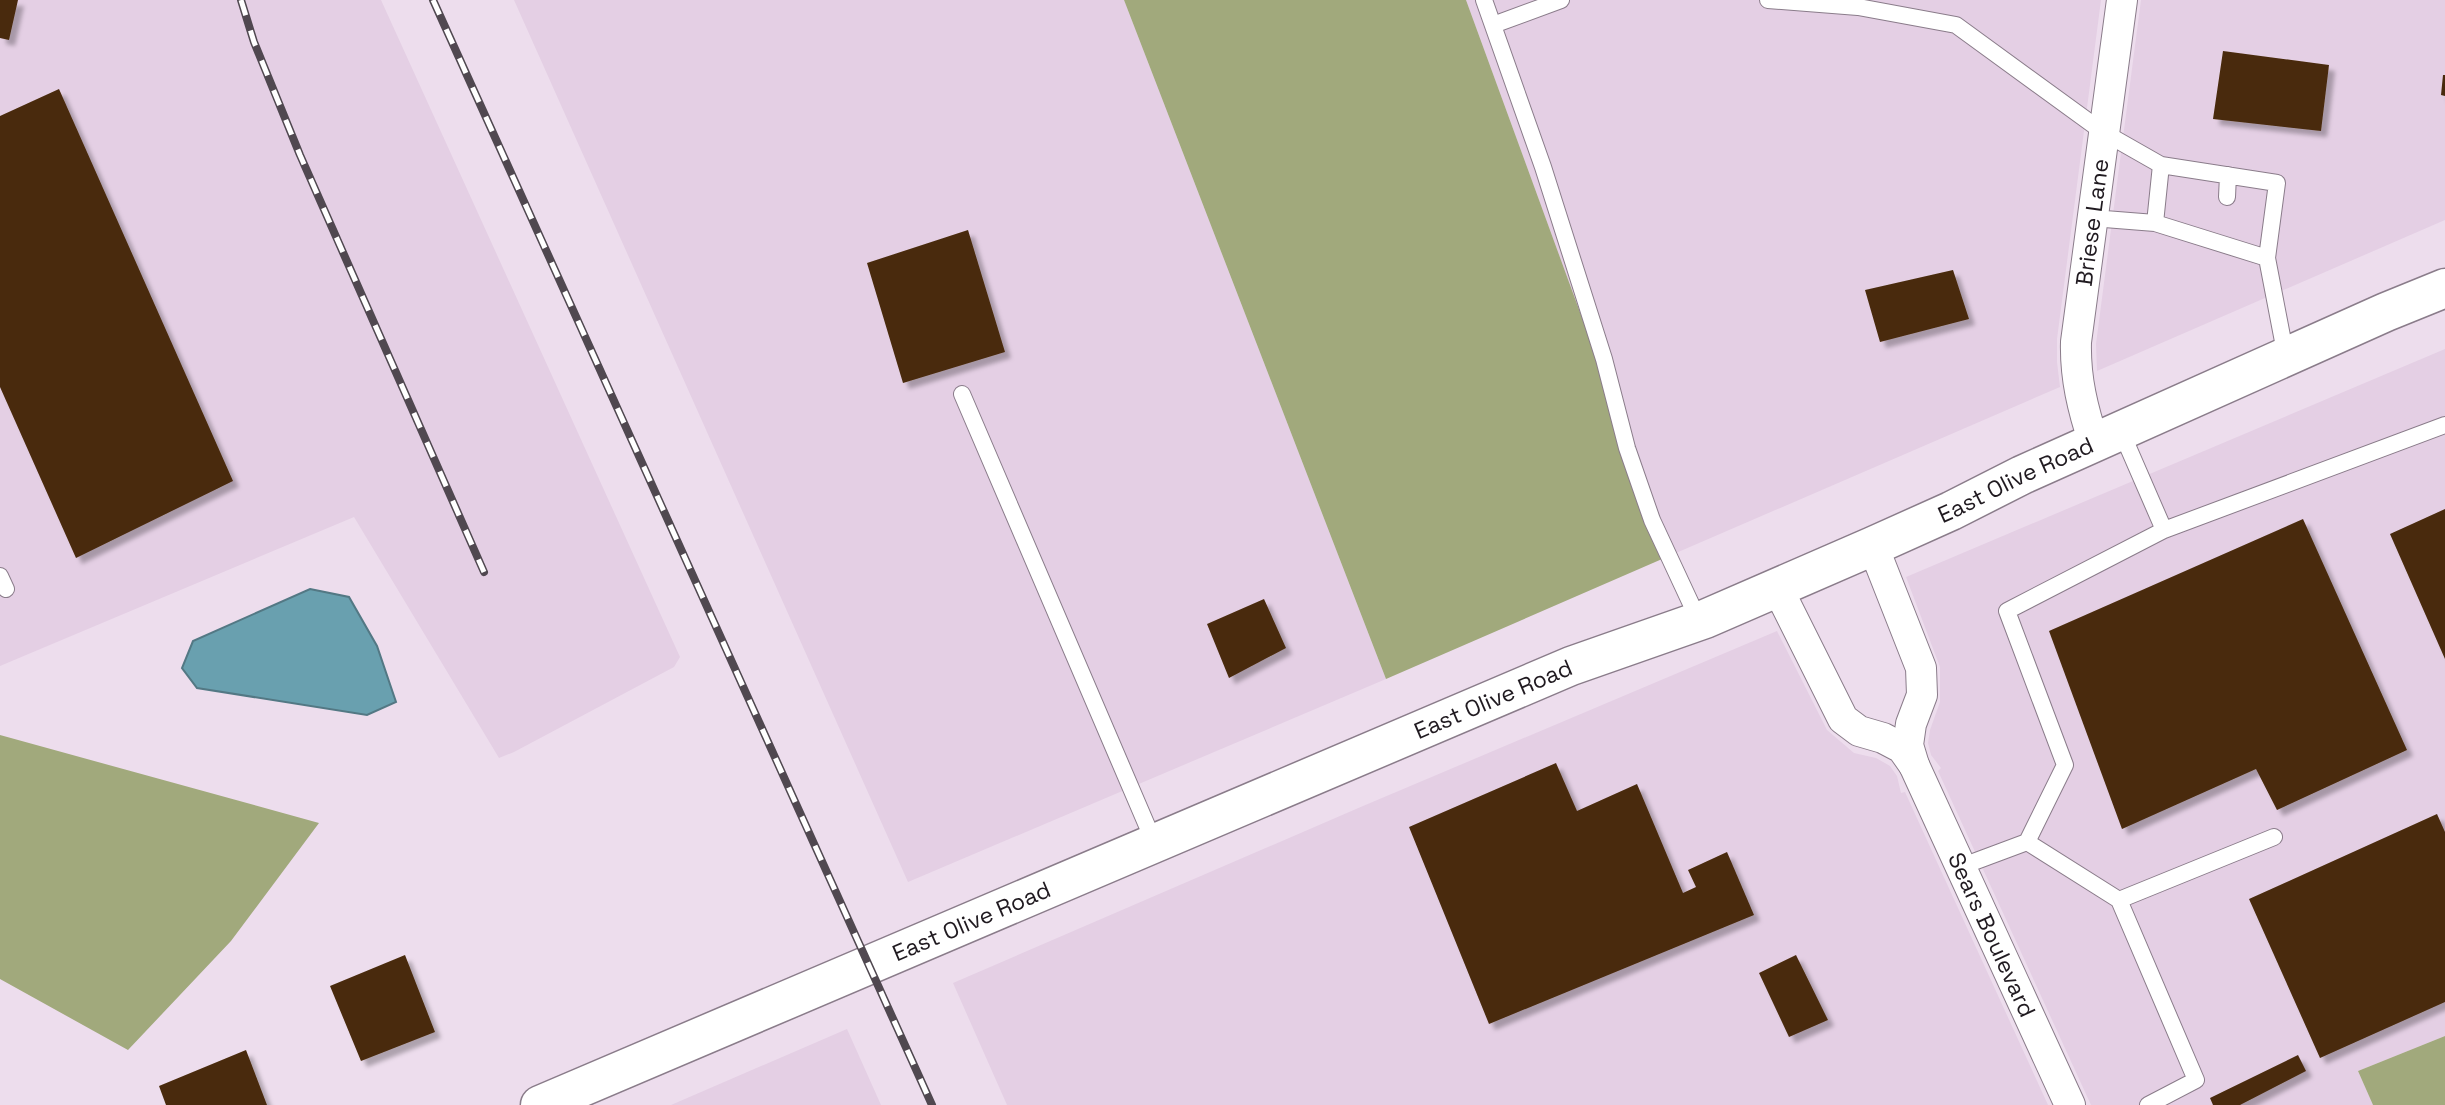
<svg xmlns="http://www.w3.org/2000/svg" width="2445" height="1105" viewBox="0 0 2445 1105" font-family="'Space Grotesk',sans-serif">
  <style>
    .built { fill: #e4cfe4 }
    .forest { fill: #a1a97c }
    .water { fill: #69a0af; stroke: #537884; stroke-width: 2 }
    .building { fill: #482a0b; filter: url(#shadow) }
    .lines { fill: none; stroke-linecap: round; stroke-linejoin: round }
    .lane-casing { stroke: #8a7c8a; stroke-width: 18 }
    .street-casing { stroke: #8a7c8a; stroke-width: 32 }
    .secondary-casing { stroke: #8a7c8a; stroke-width: 41 }
    .lane { stroke: #fff; stroke-width: 16 }
    .street { stroke: #fff; stroke-width: 30 }
    .secondary { stroke: #fff; stroke-width: 38 }
    .rail-casing { stroke: #504850; stroke-width: 8 }
    .rail { stroke: #fff; stroke-width: 5; stroke-dasharray: 16; stroke-linecap: butt }
    .labels { text-anchor: middle; stroke-width: 7; stroke-linejoin: round; paint-order: stroke }
    .street-label { font-size: 23px; fill: #201a20; stroke: #fff }
  </style>
  <defs>
    <filter id="shadow"><feDropShadow dx="6" dy="6" stdDeviation="2" flood-color="#0004"/></filter>
  </defs>
  <rect width="100%" height="100%" fill="#eddded"/>
  <!-- built -->
  <path class="built" d="M 0,0 L 381,0 L 680,657 L 674,667 L 514,752 L 499,758 L 354,517 L 0,666 Z
    M 514,0 L 1124,0 L 1386,679 L 908,882 Z
    M 1466,0 L 2101,0 L 2057,339 L 2057,362 L 2060,387 L 1669,556 Z
    M 2141,0 L 2445,0 L 2445,220 L 2097,371 L 2096,344 Z
    M 2445,349 L 2445,1036 L 2358,1071 L 2373,1105 L 2091,1105 L 1938,771 L 1941,768 L 1931,755 L 1928,743 L 1930,730 L 1940,702 L 1940,667 L 1906,577 Z
    M 1777,631 L 1827,730 L 1854,753 L 1876,758 L 1890,766 L 1897,776 L 1901,793 L 1905,792 L 2048,1105 L 1007,1105 L 953,983 L 1363,806 Z
    M 847,1029 L 881,1105 L 671,1105 Z"/>
  <!-- forest -->
  <path class="forest" d="M 1124,0 L 1466,0 L 1669,556 L 1386,679 Z
    M 0,735 L 319,823 L 231,941 L 128,1050 L 0,979 Z
    M 2445,1036 L 2445,1105 L 2373,1105 L 2358,1071 Z"/>
  <!-- water -->
  <path class="water" d="M 310,589 L 349,597 L 377,646 L 396,702 L 367,715 L 197,688 L 182,668 L 193,641 Z"/>
  <!-- building -->
  <path class="building" d="M 0,0 L 18,0 L 9,40 L 0,38 Z
    M 2223,51 L 2329,65 L 2321,131 L 2213,119 Z
    M 2443,75 L 2445,75 L 2445,96 L 2441,95 Z
    M 59,89 L 233,481 L 76,558 L 0,387 L 0,116 Z
    M 968,230 L 1005,352 L 903,383 L 867,263 Z
    M 1953,270 L 1969,319 L 1880,342 L 1865,290 Z
    M 2445,509 L 2445,659 L 2390,534 Z
    M 2303,519 L 2407,750 L 2277,810 L 2256,769 L 2122,829 L 2049,631 Z
    M 1264,599 L 1286,648 L 1229,678 L 1207,624 Z
    M 1556,763 L 1577,811 L 1637,784 L 1683,893 L 1696,887 L 1688,870 L 1727,852 L 1754,915 L 1489,1024 L 1409,827 Z
    M 2437,814 L 2445,832 L 2445,1002 L 2320,1058 L 2249,899 Z
    M 405,955 L 435,1032 L 361,1061 L 330,986 Z
    M 1796,955 L 1828,1020 L 1789,1037 L 1759,973 Z
    M 246,1050 L 267,1105 L 166,1105 L 159,1086 Z
    M 2298,1055 L 2306,1071 L 2240,1105 L 2213,1105 L 2210,1098 Z"/>
  <g class="lines">
    <defs>
      <path id="lane" d="M 1484,0 L 1543,167 L 1604,359 L 1627,448 L 1652,520 L 1699,621
        M 1768,0 L 1858,7 L 1956,25 L 2103,132 L 2161,165 L 2277,183 L 2267,258
        M 1493,25 L 1561,0
        M 2227,197 L 2228,175
        M 2092,218 L 2155,223 L 2267,258 L 2286,357
        M 2155,223 L 2161,165
        M 962,394 L 1154,842
        M 2121,431 L 2164,530 L 2445,425
        M 0,576 L 6,589
        M 2027,842 L 2119,900 L 2196,1080 L 2148,1105
        M 1960,867 L 2027,842 L 2065,765 L 2007,611 L 2164,530
        M 2119,900 L 2274,837"/>
      <g id="street">
        <path id="s1" d="M 2094,443 C 2083,410 2075,378 2076,342 L 2122,0"/>
        <path id="s2" d="M 1873,546 L 1921,668 L 1922,695 L 1911,724 L 1908,745 L 1914,765 L 2070,1105"/>
        <path d="M 1777,587 L 1843,719 L 1859,731 L 1883,738 L 1902,748 L 1914,765"/>
      </g>
      <g id="secondary">
        <path id="s3" d="M 540,1105 L 1571,666 L 1705,619 L 1873,546 L 1951,511 L 2022,475 L 2386,312 L 2445,288"/>
      </g>
    </defs>
    <!-- lane casing -->
    <use href="#lane" class="lane-casing"/>
    <!-- street casing -->
    <use href="#street" class="street-casing"/>
    <!-- secondary casing -->
    <use href="#secondary" class="secondary-casing"/>
    <!-- lane -->
    <use href="#lane" class="lane"/>
    <!-- street -->
    <use href="#street" class="street"/>
    <!-- secondary -->
    <use href="#secondary" class="secondary"/>
    <defs>
      <path id="rail" d="M 241,0 L 254,42 L 300,155 L 484,572
        M 433,0 L 932,1105"/>
    </defs>
    <!-- rail casing -->
    <use href="#rail" class="rail-casing"/>
    <!-- rail -->
    <use href="#rail" class="rail"/>
  </g>
  <g class="labels">
    <!-- street labels -->
    <g class="street-label">
      <text dy="8" stroke="none"><textPath href="#s1" startOffset="224">Briese Lane</textPath></text>
      <text dy="8" stroke="none"><textPath href="#s3" startOffset="1603">East Olive Road</textPath></text>
      <text dy="8" stroke="none"><textPath href="#s3" startOffset="1036">East Olive Road</textPath></text>
      <text dy="8" stroke="none"><textPath href="#s3" startOffset="469">East Olive Road</textPath></text>
      <text dy="8" stroke="none"><textPath href="#s2" startOffset="418">Sears Boulevard</textPath></text>
    </g>
  </g>
</svg>
